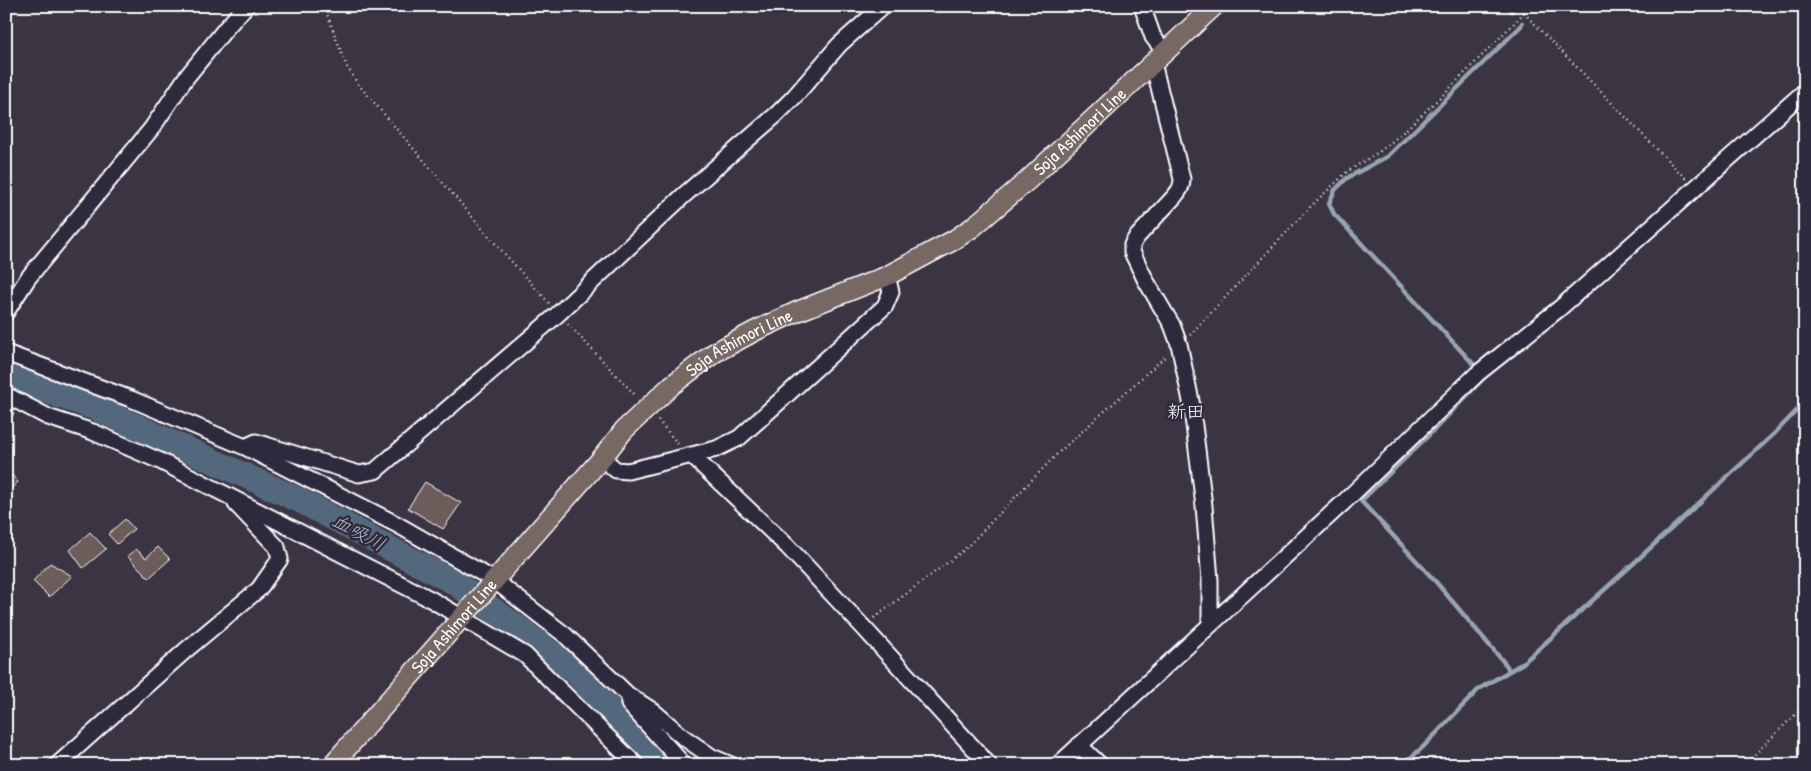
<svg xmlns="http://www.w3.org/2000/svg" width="1811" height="771" viewBox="0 0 1811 771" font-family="'Patrick Hand','Klee One',sans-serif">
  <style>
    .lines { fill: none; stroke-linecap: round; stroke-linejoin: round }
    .stream { stroke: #97a4b1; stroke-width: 4.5 }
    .river { stroke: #52677d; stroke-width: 25 }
    .building { fill: #6c5d5a; stroke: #fff }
    .minor-casing { stroke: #fff; stroke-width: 19 }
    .major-casing { stroke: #fff; stroke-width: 22 }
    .path { stroke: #fff; stroke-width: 2.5; stroke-dasharray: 1 4; stroke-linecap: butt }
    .minor { stroke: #2f2a3d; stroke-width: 15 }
    .major { stroke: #776864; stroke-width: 19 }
    .labels { text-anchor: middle; stroke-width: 5; stroke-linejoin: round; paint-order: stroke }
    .street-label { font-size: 18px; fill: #fff; stroke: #2f2a3d }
    .neighbourhood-label { font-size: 19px; fill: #fff; stroke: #2f2a3d }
    .water-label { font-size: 19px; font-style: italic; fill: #b1bbc4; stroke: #2f2a3d }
  </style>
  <rect width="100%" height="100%" fill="#3b3443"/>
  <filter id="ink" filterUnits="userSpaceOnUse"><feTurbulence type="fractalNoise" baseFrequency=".02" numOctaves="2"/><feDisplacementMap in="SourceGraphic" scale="10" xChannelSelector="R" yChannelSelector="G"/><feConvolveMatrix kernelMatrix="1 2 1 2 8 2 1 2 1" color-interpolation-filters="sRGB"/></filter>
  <g filter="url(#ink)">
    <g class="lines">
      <!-- stream -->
      <path class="stream" d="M 1508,6 L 1512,11
        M 1478,369 L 1334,214 L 1329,203 L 1335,190 L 1347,178 L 1388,156 L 1521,26 L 1522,23
        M 1483,379 L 1431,433 L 1361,501 L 1436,582 L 1507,666 L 1509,671
        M 1402,765 L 1422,748 L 1479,689 L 1523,663 L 1634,563 L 1775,433 L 1805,402"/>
      <!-- river -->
      <path class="river" d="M 6,377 L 98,409 L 299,500 L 455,583 L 527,634 L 575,672 L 662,765"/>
    </g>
    <!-- building -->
    <path class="building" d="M 6,410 L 14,413 L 7,426 L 6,426 Z
      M 7,469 L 18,482 L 6,493 L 6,470 Z
      M 425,482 L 461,503 L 443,529 L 408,508 Z
      M 125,519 L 134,529 L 117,544 L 108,534 Z
      M 90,532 L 106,549 L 83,568 L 70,550 Z
      M 158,547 L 170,559 L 149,578 L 127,556 L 136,549 L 146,558 Z
      M 50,563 L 72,576 L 49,597 L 33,581 Z"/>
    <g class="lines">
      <defs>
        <path id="minor" d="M 1142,6 L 1153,37 L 1165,52
          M 1153,63 L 1182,179 C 1182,187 1179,191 1174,197 L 1136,238 L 1132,245 L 1132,252 L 1146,281 L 1172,325 L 1179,344 L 1191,401 L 1204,506 L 1210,580 L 1210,624
          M 6,312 L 28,278 L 152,128 L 185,79 L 227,27 L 246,6
          M 6,353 L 131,399 L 245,447 L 398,525 L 494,580 L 565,635 L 628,695 L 653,711 L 683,737 L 712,757 L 731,765
          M 6,395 L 48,417 L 93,432 L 160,461 L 432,600 L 525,655 L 636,765
          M 245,447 L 256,442 L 359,474 L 375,471 L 558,314 L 683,196 L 777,114 L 794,97 L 839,45 L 883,6
          M 691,455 L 787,546 L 863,627 L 989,765
          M 602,458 L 616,470 L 628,471 L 716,449 L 739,438 L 885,306 L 891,292 L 887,276
          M 629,696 L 629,704 L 684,765
          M 1079,745 L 1100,765
          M 57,765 L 186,650 L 259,589 L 280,559 L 277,547 L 236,504
          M 1058,765 L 1344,502 L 1477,374 L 1560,308 L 1805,91"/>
        <g id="major">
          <path id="s1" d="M 332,765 L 602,458 L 624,430 L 672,385 L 714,353 L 755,331 L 796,312 L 887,276 L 954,240 L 973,227 L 1027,181 L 1214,6"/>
        </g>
      </defs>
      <!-- minor casing -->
      <use href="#minor" class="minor-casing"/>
      <!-- major casing -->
      <use href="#major" class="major-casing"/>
      <!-- path -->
      <path class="path" d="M 324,6 L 347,67 L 358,84 L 493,241 L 549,303
        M 568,324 L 636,396
        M 1190,335 L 1312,205 L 1348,171 L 1379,152 L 1400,135 L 1447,91 L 1524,13 L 1686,179
        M 658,420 L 679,445
        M 874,618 L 964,550 L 1058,453 L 1167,355
        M 1744,765 L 1805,705"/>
      <!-- minor -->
      <use href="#minor" class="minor"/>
      <!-- major -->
      <use href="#major" class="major"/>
    </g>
  </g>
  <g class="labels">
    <!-- street labels -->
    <g class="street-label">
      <text dy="6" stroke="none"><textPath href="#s1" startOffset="995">Soja Ashimori Line</textPath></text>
      <text dy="6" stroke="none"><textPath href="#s1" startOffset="590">Soja Ashimori Line</textPath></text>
      <text dy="6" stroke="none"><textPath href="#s1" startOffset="185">Soja Ashimori Line</textPath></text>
    </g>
    <!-- neighbourhood labels -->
    <g class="neighbourhood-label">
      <text x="1186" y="418">新田</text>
    </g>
    <!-- water labels -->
    <g class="water-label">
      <text transform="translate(359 532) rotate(28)" y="7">血吸川</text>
    </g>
  </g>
  <!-- margin -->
  <rect width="1811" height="771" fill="none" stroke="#2f2a3d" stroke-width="25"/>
  <rect x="12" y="12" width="1786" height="746" fill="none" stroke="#fff" stroke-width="2" filter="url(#ink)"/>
</svg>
